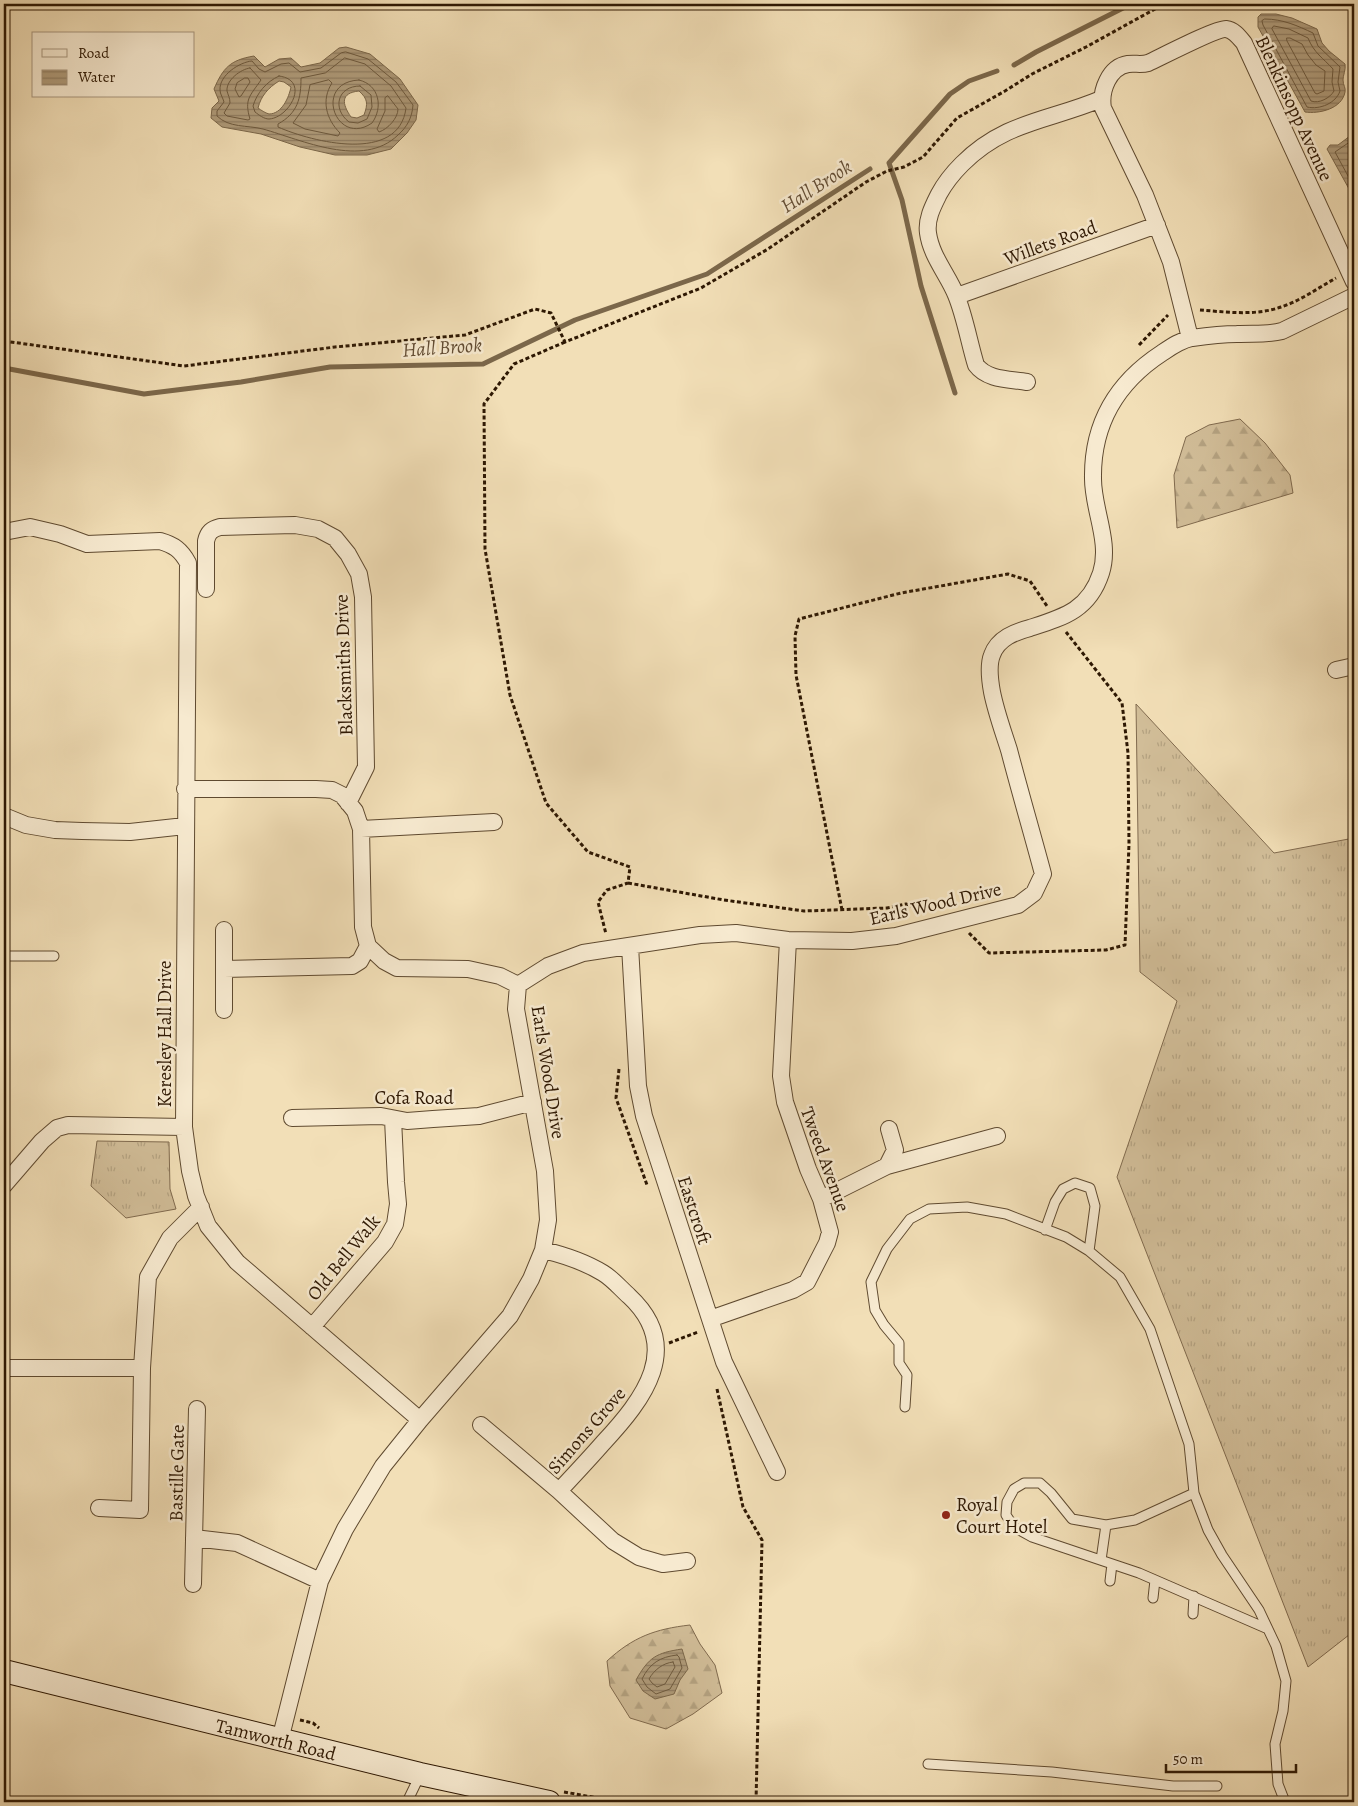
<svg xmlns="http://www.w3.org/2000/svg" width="1358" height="1806" viewBox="0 0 1358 1806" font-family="Alegreya,serif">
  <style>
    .grass { fill: url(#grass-tufts); stroke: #806a4e }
    .forest { fill: url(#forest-firs); stroke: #806a4e }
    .water { fill: url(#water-rules); stroke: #7b674a; fill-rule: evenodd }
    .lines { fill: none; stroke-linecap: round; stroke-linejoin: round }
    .shore { stroke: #6e5a3e; stroke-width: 1 }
    .stream { stroke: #7b674a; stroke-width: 5 }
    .service-casing { stroke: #5f4a30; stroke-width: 11 }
    .minor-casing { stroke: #5f4a30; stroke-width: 18 }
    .secondary-casing { stroke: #2e1803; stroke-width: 24 }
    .path { stroke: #2e1803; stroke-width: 3; stroke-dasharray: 4 2.5; stroke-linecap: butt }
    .service { stroke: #f7ead0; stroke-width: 9 }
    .minor { stroke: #f7ead0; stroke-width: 16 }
    .secondary { stroke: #f7ead0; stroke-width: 22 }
    .poi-dot { fill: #8f2418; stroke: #f7ead0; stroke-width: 2 }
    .labels { text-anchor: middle; stroke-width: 5; stroke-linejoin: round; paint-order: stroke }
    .street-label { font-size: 19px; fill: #2e1803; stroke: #f7ead0 }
    .poi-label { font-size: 19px; fill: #2e1803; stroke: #f7ead0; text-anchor: start }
    .water-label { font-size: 20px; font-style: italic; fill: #624c33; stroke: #f7ead0 }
  </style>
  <defs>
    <pattern id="grass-tufts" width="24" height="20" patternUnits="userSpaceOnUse" patternTransform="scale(1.25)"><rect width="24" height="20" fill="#d1bd98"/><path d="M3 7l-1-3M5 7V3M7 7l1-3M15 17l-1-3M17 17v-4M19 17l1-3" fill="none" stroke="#b4a281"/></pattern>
    <pattern id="forest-firs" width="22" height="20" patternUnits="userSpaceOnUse" patternTransform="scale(1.25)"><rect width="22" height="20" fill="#d1bd98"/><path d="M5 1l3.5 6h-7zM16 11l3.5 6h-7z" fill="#b4a281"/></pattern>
    <pattern id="water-rules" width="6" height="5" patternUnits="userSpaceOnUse" patternTransform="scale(1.25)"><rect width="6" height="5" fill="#af9b7a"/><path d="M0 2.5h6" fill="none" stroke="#8f7d62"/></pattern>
  </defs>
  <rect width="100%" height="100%" fill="#f2dfb7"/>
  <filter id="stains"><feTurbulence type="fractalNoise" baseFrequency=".004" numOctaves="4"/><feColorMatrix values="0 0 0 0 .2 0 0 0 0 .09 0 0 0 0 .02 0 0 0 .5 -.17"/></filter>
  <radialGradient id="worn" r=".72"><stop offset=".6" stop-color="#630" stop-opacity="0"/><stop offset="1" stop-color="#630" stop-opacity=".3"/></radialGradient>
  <!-- grass -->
  <path class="grass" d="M 1136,704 L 1274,853 L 1354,838 L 1354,1631 L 1308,1667 L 1117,1177 L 1177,1001 L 1140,972 Z
    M 97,1141 L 169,1142 L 170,1189 L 176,1209 L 126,1218 L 91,1186 Z"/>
  <!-- forest -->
  <path class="forest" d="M 1240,419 L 1265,443 L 1290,475 L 1293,493 L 1177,528 L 1174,475 L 1186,437 L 1209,425 Z
    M 690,1625 L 700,1644 L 715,1665 L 722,1693 L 693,1714 L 666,1729 L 630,1718 L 610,1686 L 607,1661 C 633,1637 655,1629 690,1625 Z"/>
  <!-- water -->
  <path class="water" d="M 1261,14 L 1276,14 L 1292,18 L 1317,29 L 1322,43 L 1329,51 L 1345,64 C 1346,70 1343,75 1343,80 C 1343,85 1346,88 1345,92 C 1342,109 1319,114 1305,112 L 1258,27 L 1258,17 Z
    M 346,47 L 370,54 L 400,79 L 418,105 L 416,120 L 407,133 L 391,149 L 367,155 L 335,155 L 300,147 L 261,134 L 222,127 L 211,118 L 212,108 L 219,101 L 214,89 C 223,68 230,60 254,56 L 265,67 L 279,59 L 291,58 L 301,67 L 320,63 L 339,48 ZM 279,81 L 284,82 L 291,87 C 289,97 282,114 269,114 C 265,113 261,110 258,108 C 261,96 268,88 279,81 ZM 359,91 C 368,99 368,104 364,115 L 357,118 L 351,117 C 342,104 340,93 359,91 Z
    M 1354,133 L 1354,198 L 1327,149 L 1330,145 L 1338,145 Z
    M 682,1649 L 688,1669 L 680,1680 L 674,1694 L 655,1699 L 643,1691 L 636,1680 C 649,1657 656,1653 682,1649 Z"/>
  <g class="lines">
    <!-- shore -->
    <path class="shore" d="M 1265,19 C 1283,19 1298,26 1313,33 L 1318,46 L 1340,67 L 1338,82 L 1340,91 C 1336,103 1320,110 1307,107 L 1263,25 L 1262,21 Z
      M 1274,26 L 1289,29 L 1308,38 C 1314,53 1323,58 1333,69 L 1332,82 L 1334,91 C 1330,98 1319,104 1311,101 L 1272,29 Z
      M 1287,38 L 1290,38 L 1302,44 L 1308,55 L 1316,65 L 1325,71 L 1324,91 L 1317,94 L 1315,93 L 1287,41 Z
      M 346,52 L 368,59 L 396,82 L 413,105 C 412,118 407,127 398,135 C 363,169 302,140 263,129 C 247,125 229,128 217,116 L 217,111 L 224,102 C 223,98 220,94 220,90 C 219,75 240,62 252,61 L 259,69 L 265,72 L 281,64 L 289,63 L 300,72 L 321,68 L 341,53 Z
      M 345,58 L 365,64 L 391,86 L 406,108 C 399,164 312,142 278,127 L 278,124 C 298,113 301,98 301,78 L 325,73 Z
      M 250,68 L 261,80 C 250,96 244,99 250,119 L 248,120 L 227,116 L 224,113 L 230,103 C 230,98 228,95 227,91 C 226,80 241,69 250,68 Z
      M 279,76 C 311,80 289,118 269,119 C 264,119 259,115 255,112 L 253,106 C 257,93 266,82 279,76 Z
      M 245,78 L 248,78 L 250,82 L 241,96 L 239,97 L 235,89 L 237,83 Z
      M 329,80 L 332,83 C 321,100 326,119 340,133 L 338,136 L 305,129 L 293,123 L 306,105 L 310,85 Z
      M 359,80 C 380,85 383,108 372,123 C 336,148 312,82 359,80 Z
      M 360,86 L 371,95 L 372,107 L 367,119 L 358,123 L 349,122 C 332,109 337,86 360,86 Z
      M 388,96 L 398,109 C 398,118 388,129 379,132 L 377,129 L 385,111 L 385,98 Z
      M 1354,139 L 1335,152 L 1354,187
      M 677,1655 L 679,1657 L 682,1668 L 670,1689 L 656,1694 L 647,1687 L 642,1679 C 650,1663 660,1657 677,1655 Z
      M 673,1662 L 675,1667 L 665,1684 L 657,1687 L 652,1683 L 649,1679 C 654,1670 663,1663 673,1662 Z"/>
    <!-- stream -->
    <path class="stream" d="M 1014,65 L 1036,52 L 1131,4
      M 4,368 L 144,394 L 241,382 L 330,367 L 483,364 L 575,320 L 707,274 L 870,169
      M 955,393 L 921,286 L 902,200 L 889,163 L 950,94 L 969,81 L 997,71"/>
    <defs>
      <path id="service" d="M 4,956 L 54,956
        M 1045,1230 L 1055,1202 L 1063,1189 L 1075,1183 L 1090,1188 L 1095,1206 L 1089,1251 L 1120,1277 L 1150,1329 L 1189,1444 L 1194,1493 L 1208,1530 L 1222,1555 L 1259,1610 L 1276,1646 L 1286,1681 L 1283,1711 L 1275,1744 L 1278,1784 L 1285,1802
        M 905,1407 L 907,1375 L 899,1363 L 899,1343 L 884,1325 L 875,1310 L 871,1282 L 887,1249 L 910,1219 L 929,1209 L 967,1207 L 1006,1214 L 1066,1237 L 1089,1251
        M 1194,1493 L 1135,1520 L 1106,1525 L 1072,1519 L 1051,1493 L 1040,1483 L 1024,1483 L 1014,1489 L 1007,1502 L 1006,1515 L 1014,1527 L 1032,1537 L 1139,1573 L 1268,1629
        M 1101,1560 L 1106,1525
        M 1110,1581 L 1112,1564
        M 1153,1598 L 1155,1580
        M 1193,1614 L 1194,1596
        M 928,1764 L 1052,1772 L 1173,1786 L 1217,1786
        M 407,1802 L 420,1775"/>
      <path id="minor" d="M 957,296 L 1157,225
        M 1190,338 L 1171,262 L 1145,195 L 1103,108 C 1100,91 1109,67 1128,64 C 1135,63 1141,65 1148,63 C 1161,57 1217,28 1226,29 C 1234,30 1239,37 1244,43 L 1354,282
        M 1027,382 C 1009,379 987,380 976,365 C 969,342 965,317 956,295 C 948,275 931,256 928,233 C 926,219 933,206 939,194 C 945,183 953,173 962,164 C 1005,121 1049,121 1101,99
        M 4,532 L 30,527 L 60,534 L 87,544 L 160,541 C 174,545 181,550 188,563 L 184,1127 L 190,1171 L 196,1196 L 208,1226 L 237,1262 L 420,1420
        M 206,589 L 206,541 C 208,532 212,529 220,527 L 295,525 L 318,529 L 335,538 L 348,554 L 359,574 L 363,597 L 366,767 L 348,803
        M 1336,670 L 1354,666
        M 185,789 L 316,789 L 332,790 L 342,795 L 355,811 L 361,829 L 363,927 L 368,946 L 384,961 L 397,968 L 468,969 L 500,976 L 518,985
        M 4,816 L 26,825 L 55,830 L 82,831 L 130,832 L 185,826
        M 361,829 L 494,822
        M 224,930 L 224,1010
        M 630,946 L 638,1086 L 644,1116 L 724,1362 L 777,1472
        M 224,969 L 352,966 L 360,961 L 368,946
        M 292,1118 L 381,1116 L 407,1121 L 433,1119 L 479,1116 L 533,1102
        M 887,1166 L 997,1136
        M 4,1185 L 42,1141 L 57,1128 L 68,1125 L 184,1127
        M 821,1199 L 887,1166 L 895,1150 L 889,1129
        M 543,1250 C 564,1255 585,1262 603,1273 C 613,1279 621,1289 629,1296 C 684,1347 644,1399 603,1443 C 589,1459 574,1475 559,1491
        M 710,1319 L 793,1290 L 807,1282 L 827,1243 L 830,1232 L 821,1199 L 808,1169 L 785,1102 L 781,1076 L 788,940
        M 312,1327 L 385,1242 L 395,1224 L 398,1204 L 396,1182 L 393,1119
        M 4,1368 L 142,1368
        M 481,1425 L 559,1491 L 613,1541 L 639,1557 L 663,1564 L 687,1561
        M 99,1508 L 140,1510 L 142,1368 L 148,1277 L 170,1238 L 201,1207
        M 194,1538 L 237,1543 L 320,1581
        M 193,1584 L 197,1409
        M 280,1740 L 320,1581 L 345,1529 L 383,1466 L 420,1420 L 510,1316 L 531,1279 L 543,1250 L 548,1220 L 545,1171 L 516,1009 L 518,985 L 548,966 L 583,953 L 700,935 L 736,933 L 788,940 L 852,941 L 896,936 L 1018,905 L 1034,893 L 1043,874 C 1032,833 1020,792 1009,750 C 1003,731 996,712 992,692 C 990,681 988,665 992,655 C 998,638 1015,632 1030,628 C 1064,617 1089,610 1101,573 C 1111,542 1093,510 1093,479 C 1092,424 1116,383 1162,353 C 1171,347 1181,340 1192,338 C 1206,336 1223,334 1237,334 C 1253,333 1267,335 1282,331 L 1354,296"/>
      <path id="secondary" d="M 4,1671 L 420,1774 L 549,1802"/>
    </defs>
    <!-- service casing -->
    <use href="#service" class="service-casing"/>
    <!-- minor casing -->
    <use href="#minor" class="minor-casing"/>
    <!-- secondary casing -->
    <use href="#secondary" class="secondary-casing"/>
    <!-- path -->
    <path class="path" d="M 1200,310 C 1226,312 1256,316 1281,307 C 1300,301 1318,288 1336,278
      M 4,341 L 184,366 L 335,347 L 465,335 L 535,309 L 551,313 L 565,342 L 701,288 L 768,249 L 866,182 L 887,171 L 904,167 L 923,157 L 957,118 L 1005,91 L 1032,74 L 1086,47 L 1164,4
      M 565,342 L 514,364 L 484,404 L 485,549 L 510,695 L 546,803 L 588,852 L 630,867 L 628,883 L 607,890 L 598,902 L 606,934
      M 1139,345 L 1168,315
      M 628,883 L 724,900 L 804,911 L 887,908 L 906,904 L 926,911
      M 842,910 L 796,675 L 795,636 L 799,619 L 901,593 L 1008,574 L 1030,581 L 1047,606
      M 969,933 L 989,953 L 1106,950 L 1125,945 L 1129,844 L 1128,753 L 1122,703 L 1066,632
      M 619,1069 L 616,1098 L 647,1185
      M 669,1343 L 698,1332
      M 717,1389 L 743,1507 L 762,1540 L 756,1802
      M 300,1720 L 313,1723 L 319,1728
      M 564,1792 L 620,1802"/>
    <!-- service -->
    <use href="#service" class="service"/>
    <!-- minor -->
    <use href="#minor" class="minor"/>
    <!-- secondary -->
    <use href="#secondary" class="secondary"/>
  </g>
  <!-- markers -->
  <circle class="poi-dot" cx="946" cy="1515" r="5"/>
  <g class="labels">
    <!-- street labels -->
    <g class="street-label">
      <text transform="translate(1295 108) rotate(65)" y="7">Blenkinsopp Avenue</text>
      <text transform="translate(1050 242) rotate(-20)" y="7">Willets Road</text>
      <text transform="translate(343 665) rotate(-92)" y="7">Blacksmiths Drive</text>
      <text transform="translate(935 903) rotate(-13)" y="7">Earls Wood Drive</text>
      <text transform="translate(164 1034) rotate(-90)" y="7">Keresley Hall Drive</text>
      <text transform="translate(549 1072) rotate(81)" y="7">Earls Wood Drive</text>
      <text x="414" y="1104">Cofa Road</text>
      <text transform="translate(826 1159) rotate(70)" y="7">Tweed Avenue</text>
      <text transform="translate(695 1210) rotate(72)" y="7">Eastcroft</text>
      <text transform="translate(343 1257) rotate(-51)" y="7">Old Bell Walk</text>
      <text transform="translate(586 1430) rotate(-49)" y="7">Simons Grove</text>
      <text transform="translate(176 1473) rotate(-89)" y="7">Bastille Gate</text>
      <text transform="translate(276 1739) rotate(14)" y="7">Tamworth Road</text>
    </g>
    <!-- poi labels -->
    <g class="poi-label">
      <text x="956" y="1511">Royal<tspan x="956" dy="22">Court Hotel</tspan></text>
    </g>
    <!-- water labels -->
    <g class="water-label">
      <text transform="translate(816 186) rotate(-33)" y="7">Hall Brook</text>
      <text transform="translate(442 347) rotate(-4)" y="7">Hall Brook</text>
    </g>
  </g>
  <!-- margin -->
  <rect width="1358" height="1806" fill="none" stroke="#f2dfb7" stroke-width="20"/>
  <rect x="5" y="5" width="1348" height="1796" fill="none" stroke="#2e1803" stroke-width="2.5"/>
  <rect x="10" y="10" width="1338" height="1786" fill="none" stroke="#2e1803"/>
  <!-- legend -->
  <rect x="32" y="32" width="162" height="65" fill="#f7ead0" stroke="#a7967e"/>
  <rect x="42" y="49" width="25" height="8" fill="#f7ead0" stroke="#a7967e"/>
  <text x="78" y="58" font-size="15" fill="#2e1803">Road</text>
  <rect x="42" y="70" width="25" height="15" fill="url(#water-rules)" stroke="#a7967e"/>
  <text x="78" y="82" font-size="15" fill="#2e1803">Water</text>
  <!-- scale -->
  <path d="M1166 1764v8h130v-8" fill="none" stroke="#2e1803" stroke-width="2.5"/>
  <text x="1173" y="1764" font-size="15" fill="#2e1803" stroke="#f7ead0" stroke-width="4" paint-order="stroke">50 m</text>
  <rect width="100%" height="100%" filter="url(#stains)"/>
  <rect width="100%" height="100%" fill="url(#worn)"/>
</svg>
